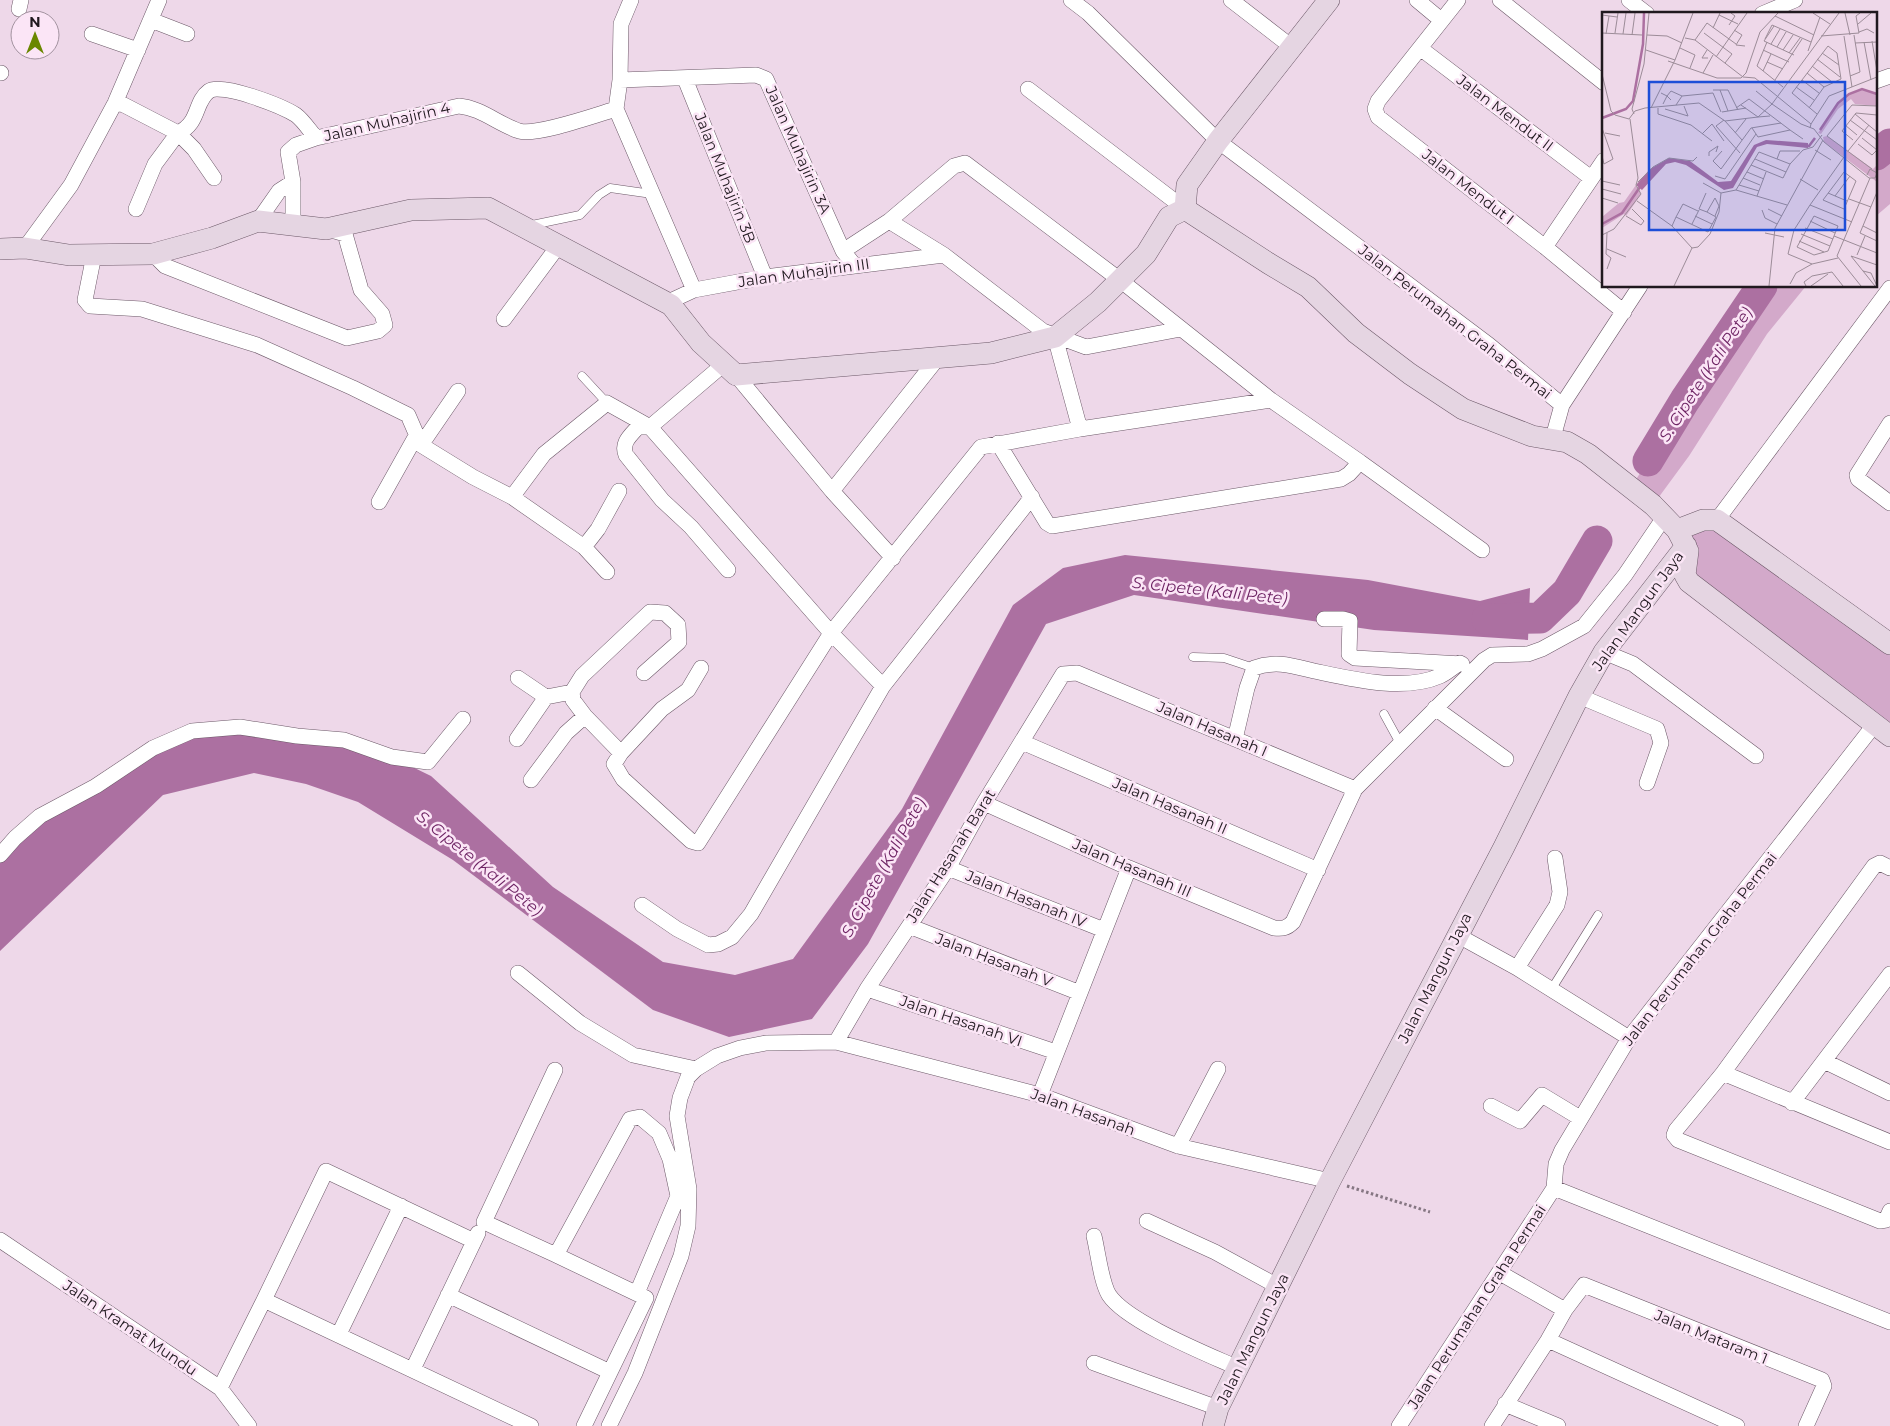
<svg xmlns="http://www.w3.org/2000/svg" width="1890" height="1426" viewBox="0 0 1890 1426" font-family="Montserrat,sans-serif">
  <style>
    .green { fill: #d3a9ca }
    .water { fill: #ac70a1 }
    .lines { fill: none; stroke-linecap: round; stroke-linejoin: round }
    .river { stroke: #ac70a1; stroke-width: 31 }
    .lane-casing { stroke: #6c5968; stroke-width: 9 }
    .street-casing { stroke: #6c5968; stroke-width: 16 }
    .secondary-casing { stroke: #6c5968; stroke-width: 22 }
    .path { stroke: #867783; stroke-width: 3; stroke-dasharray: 2.5 2.5; stroke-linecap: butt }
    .lane { stroke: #fff; stroke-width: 8 }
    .street { stroke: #fff; stroke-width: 15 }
    .secondary { stroke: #e5d5e2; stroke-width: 21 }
    .labels { text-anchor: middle; stroke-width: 5; stroke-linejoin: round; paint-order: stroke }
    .street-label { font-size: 15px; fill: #20191f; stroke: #fbe5f6 }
    .water-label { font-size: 16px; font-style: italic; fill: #6e2464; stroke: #fbe5f6 }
    .inset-river { fill: none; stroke: #ac70a1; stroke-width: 2.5 }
    .inset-road { fill: none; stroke: #9c8c98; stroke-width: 1 }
    .view { fill: #1d4ed8; fill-opacity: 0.15; stroke: #1d4ed8; stroke-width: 2.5 }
    .inset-edge { fill: none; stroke: #20191f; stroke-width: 2.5 }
  </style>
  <rect width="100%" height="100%" fill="#eed8e9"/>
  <!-- green -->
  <path class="green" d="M 1890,144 L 1890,204 L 1876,216 L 1876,155 Z
    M 1763,286 L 1806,286 L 1767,334 L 1689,456 L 1653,505 L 1631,487 Z
    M 1703,520 L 1890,644 L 1890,736 L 1689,582 L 1691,524 Z"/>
  <!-- water -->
  <path class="water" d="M 1125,555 L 1368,580 L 1480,601 L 1530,588 L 1528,640 L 1374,630 L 1134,595 L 1046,624 L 868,944 L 812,1019 L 729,1037 L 653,1010 L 453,860 L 358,802 L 306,784 L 254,773 L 163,795 L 0,951 L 0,855 L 15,838 L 153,748 L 240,727 L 392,757 L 431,776 L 553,887 L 663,962 L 735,975 L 793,959 L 902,809 L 1013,605 L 1063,568 Z"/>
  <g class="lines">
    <!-- river -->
    <path class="river" d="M 1876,155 L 1890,144
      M 1648,461 L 1685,400 L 1762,286
      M 1487,619 L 1540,618 L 1567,592 L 1597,541"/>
    <defs>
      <path id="lane" d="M 532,225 L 580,215 L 599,195 L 610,188 L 652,194
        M 582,376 L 607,403
        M 1193,657 L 1224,658 L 1254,668
        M 1384,714 L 1401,745
        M 1551,990 L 1598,915"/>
      <path id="street" d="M 1071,0 L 1088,13 L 1218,141 L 1489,345 L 1562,405 L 1552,441
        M 1231,0 L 1293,48
        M 1417,0 L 1441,20
        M 1458,0 L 1378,101 L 1375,109 L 1378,117 L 1545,247 L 1624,312
        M 1500,0 L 1604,83
        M 1629,0 L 1647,14
        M 19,9 L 21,0
        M 1762,14 L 1795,0
        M 151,20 L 187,34
        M 92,34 L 138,50
        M 1420,48 L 1591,178
        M 0,73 L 1,73
        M 685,79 L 765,277
        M 620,80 L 756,75 L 766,79 L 843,251 L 855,266
        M 1876,81 L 1890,76
        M 1028,89 L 1185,209
        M 115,103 L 124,105 L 178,133 L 155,164 L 136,209
        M 616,109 L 620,80 L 621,24 L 631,0
        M 214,178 L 194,149 L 178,133 C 200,123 194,102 209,91 C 221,82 282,106 296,115 C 303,120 310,131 316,138
        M 258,221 L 279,191 L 293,182
        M 889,221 L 944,255 L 1043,331 L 1086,347 L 1181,329
        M 293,226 L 293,182 L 288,152 L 296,145 L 316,138 L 459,106 C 481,108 498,124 519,131 C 537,136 596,115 616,109 L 694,290
        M 1545,247 L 1604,160
        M 25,248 L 71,185 L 115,103 L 159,0
        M 843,251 L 889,221 L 954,166 L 965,163 L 1120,280 L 1271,400 L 1360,462 L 1349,474 L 1341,479 L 1052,526 L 1047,523 L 998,443
        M 153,254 L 165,266 L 347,338 L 378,331 L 385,325 L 382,314 L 361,290 L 345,234 L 328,229
        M 94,255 L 85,300 L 90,306 L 142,309 L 257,345 L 353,388 L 408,415 L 421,445 L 473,477 L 512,497 L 584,547 L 607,572
        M 666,303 L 694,290 L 765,277 L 944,255
        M 504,319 L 559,245
        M 1055,337 L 1080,429
        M 724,364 L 650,427 L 831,633 L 883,686
        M 736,375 L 832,491 L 893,558
        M 1562,405 L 1640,286
        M 1890,423 L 1857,475 L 1858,479 L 1890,503
        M 650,427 L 638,427 C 630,436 621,443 626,455 L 662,500 L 691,527 L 728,570
        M 421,445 L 458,391
        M 1360,462 L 1482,550
        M 832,491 L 937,359
        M 512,497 L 544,454 L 607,403 L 650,427
        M 379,502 L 416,436
        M 1717,520 L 1890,288
        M 584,547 L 598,529 L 619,491
        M 1324,619 L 1343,619 L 1350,621 L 1349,654 L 1355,658 L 1462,664
        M 1604,652 L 1633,664 L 1756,756
        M 701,668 L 688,690 L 662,709 L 621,753 L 614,764 L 623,779 L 691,841 L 698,843 L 831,633 L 981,447 L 1080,429 L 1271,400
        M 518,678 L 546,697 L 572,692
        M 1579,696 L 1657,729 L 1661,743 L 1647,783
        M 1435,708 L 1506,759
        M 585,716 L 573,700 L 572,692 L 582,676 L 650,612 L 665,613 L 678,625 L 679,642 L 644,673
        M 1875,724 L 1629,1038 L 1562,1150 L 1556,1164 L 1554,1188 L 1890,1322
        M 517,739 L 546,697
        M 1235,739 L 1247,688 L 1254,668 C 1276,660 1293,666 1314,671 C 1352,679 1403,692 1440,676 C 1447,673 1453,667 1460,663
        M 1022,742 L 1318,870
        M 531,780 L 566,733 L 585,716 L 621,753
        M 984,803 L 1129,868 L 1274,928 C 1283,929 1287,928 1293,922 L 1355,789 L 1484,660 L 1492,655 L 1528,654 L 1542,649 L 1584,626 L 1625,575 L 1665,516
        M 0,855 L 15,838 L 40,816 L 96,786 L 153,748 L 192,731 L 240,727 L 297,736 L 344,740 L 392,757 L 428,762 L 463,719
        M 948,868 L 1104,930
        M 1890,868 L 1880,863 L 1874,866 L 1723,1073 L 1676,1130 L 1674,1135 L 1678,1140 L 1880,1221 L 1886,1220 L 1890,1211
        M 642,905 L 677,929 L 708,945 L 718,944 L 732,937 L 751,914 L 883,686 L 1032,497
        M 909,926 L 1080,993
        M 1457,935 L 1517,968 L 1629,1038
        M 1517,968 L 1557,905 L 1560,892 L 1555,858
        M 518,973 L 580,1023 L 633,1055 L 696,1069
        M 867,989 L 1056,1052
        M 836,1042 L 867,989 L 948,868 L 984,803 L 1063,674 L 1077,673 L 1355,789
        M 1824,1061 L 1890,1093
        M 555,1070 L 484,1222 L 556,1255 L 630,1119 L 640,1117 L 659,1133 L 670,1159 L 678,1196 L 637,1293
        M 1723,1073 L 1890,1142
        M 1040,1095 L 1129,868
        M 1792,1103 L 1890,974
        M 1491,1106 L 1520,1121 L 1542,1095 L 1580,1118
        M 1178,1146 L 1218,1069
        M 1147,1221 L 1215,1252 L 1279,1287
        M 1094,1236 C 1098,1252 1101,1282 1109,1295 C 1127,1322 1207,1354 1238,1368
        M 0,1240 L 220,1388 L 249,1426
        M 556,1255 L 646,1298 L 584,1426
        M 1500,1273 L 1565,1310
        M 448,1295 L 610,1372
        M 264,1300 L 326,1171 L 474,1241
        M 339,1334 L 401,1206
        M 1548,1340 L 1737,1426
        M 1094,1363 L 1218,1408
        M 413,1369 L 478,1233
        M 220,1388 L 264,1300 L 531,1426
        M 1505,1404 L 1558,1426
        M 609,1426 L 635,1373 L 681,1256 L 688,1226 L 689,1189 L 677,1116 L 680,1098 L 688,1077 L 696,1069 L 717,1056 L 740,1048 L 766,1043 L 836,1042 L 1040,1095 L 1178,1146 L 1330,1181
        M 1399,1426 L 1554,1188
        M 1492,1426 L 1548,1340 L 1565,1310 L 1584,1285 L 1822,1380 L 1824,1386 L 1806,1426"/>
      <path id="secondary" d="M 1185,209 L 1187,185 L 1218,141 L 1329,0
        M 0,249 L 25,248 L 69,255 L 153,254 L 212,238 L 258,221 L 326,229 L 411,210 L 488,208 L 671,305 L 701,343 L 736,375 L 991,353 L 1055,337 L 1098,302 L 1146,254 L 1169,217 L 1185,209 L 1268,263 L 1308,287 L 1356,333 L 1410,374 L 1463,409 L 1532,436 L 1567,442 L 1588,454 L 1653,505 L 1677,530 L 1688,551 L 1685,575 L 1689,582 L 1890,736
        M 1677,530 L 1703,520 L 1717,520 L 1890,644
        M 1213,1426 L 1218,1408 L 1330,1181 L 1504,847 L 1579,696 L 1604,652 L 1686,546"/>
    </defs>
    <!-- lane casing -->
    <use href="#lane" class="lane-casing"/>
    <!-- street casing -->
    <use href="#street" class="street-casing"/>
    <!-- secondary casing -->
    <use href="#secondary" class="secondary-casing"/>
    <!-- path -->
    <path class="path" d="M 1347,1186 L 1430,1212"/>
    <!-- lane -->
    <use href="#lane" class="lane"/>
    <!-- street -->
    <use href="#street" class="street"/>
    <!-- secondary -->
    <use href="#secondary" class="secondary"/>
  </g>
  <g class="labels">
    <!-- street labels -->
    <g class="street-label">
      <text transform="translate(1505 113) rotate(37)" y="5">Jalan Mendut II</text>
      <text transform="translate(387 122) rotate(-13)" y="5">Jalan Muhajirin 4</text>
      <text transform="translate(798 150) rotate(66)" y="5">Jalan Muhajirin 3A</text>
      <text transform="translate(725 178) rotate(68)" y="5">Jalan Muhajirin 3B</text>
      <text transform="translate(1468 187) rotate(38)" y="5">Jalan Mendut I</text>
      <text transform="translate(804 273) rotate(-8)" y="5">Jalan Muhajirin III</text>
      <text transform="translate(1455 322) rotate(38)" y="5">Jalan Perumahan Graha Permai</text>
      <text transform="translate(1638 611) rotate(-54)" y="5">Jalan Mangun Jaya</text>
      <text transform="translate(1212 729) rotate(23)" y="5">Jalan Hasanah I</text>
      <text transform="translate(1170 806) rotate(23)" y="5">Jalan Hasanah II</text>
      <text transform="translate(951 856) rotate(-58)" y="5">Jalan Hasanah Barat</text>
      <text transform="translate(1132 868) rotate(23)" y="5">Jalan Hasanah III</text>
      <text transform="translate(1026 899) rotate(22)" y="5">Jalan Hasanah IV</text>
      <text transform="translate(1700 949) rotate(-52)" y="5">Jalan Perumahan Graha Permai</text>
      <text transform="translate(994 960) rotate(21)" y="5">Jalan Hasanah V</text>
      <text transform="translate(1435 978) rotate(-63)" y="5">Jalan Mangun Jaya</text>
      <text transform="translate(961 1021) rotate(19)" y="5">Jalan Hasanah VI</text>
      <text transform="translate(1083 1112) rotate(20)" y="5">Jalan Hasanah</text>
      <text transform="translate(1477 1307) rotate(-57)" y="5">Jalan Perumahan Graha Permai</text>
      <text transform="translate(130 1328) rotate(34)" y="5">Jalan Kramat Mundu</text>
      <text transform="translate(1711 1337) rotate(22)" y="5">Jalan Mataram 1</text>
      <text transform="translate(1253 1339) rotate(-64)" y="5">Jalan Mangun Jaya</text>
    </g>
    <!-- water labels -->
    <g class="water-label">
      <text transform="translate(1705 374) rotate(-57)" y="6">S. Cipete (Kali Pete)</text>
      <text transform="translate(1210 590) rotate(6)" y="6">S. Cipete (Kali Pete)</text>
      <text transform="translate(480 863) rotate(39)" y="6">S. Cipete (Kali Pete)</text>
      <text transform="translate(883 867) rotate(-61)" y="6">S. Cipete (Kali Pete)</text>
    </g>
  </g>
  <!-- overview -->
  <g transform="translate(1602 12)">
    <rect width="275" height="275" fill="#eed8e9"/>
    <path d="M 260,77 L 275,82 L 275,94 L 253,92 L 249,87 L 236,97 L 219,122 L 216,121 L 236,91 L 247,82 ZM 225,124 L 271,157 L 275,153 L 275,170 L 222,130 L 221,125 ZM 34,173 L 39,182 L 24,204 L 22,202 L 0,216 L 0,205 L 17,191 L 22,190 Z" fill="#d3a9ca"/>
    <path d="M 164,128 L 206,131 L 206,136 L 165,132 L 155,135 L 131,176 L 122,178 L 84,153 L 73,150 L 64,152 L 40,178 L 34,173 L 48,157 L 67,146 L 88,149 L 116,170 L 129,169 L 152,133 Z" fill="#ac70a1"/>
    <path class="inset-river" d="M 0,106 L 24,97 L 31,89 L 41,32 L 42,1M 218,118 L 236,91 L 247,82 L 260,77 L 275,82M 202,134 L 207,134 L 213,126M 0,212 L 20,201 L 38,175"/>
    <path class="inset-road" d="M 211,1 L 228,12M 243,1 L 248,23M 0,3 L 15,5M 117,3 L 136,12M 173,4 L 212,23M 256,12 L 269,1M 127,13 L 133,4 L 129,1M 172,14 L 162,29 L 192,43M 111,16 L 118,1M 132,18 L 140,23 L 134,33 L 143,34M 257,20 L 265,17 L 272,21M 0,21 L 40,23M 13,21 L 16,1M 102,21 L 130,42 L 123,51M 4,22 L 7,4M 21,22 L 24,1M 30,23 L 33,1M 45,23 L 65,24 L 80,31M 219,24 L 257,21 L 254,4 L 258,1M 242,24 L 250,75M 83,26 L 93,28 L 141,65 L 153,66 L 209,112 L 208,116M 163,27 L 170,13 L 209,30M 93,28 L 105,11 L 134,32M 270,29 L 275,59M 165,30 L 155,54 L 181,75M 262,30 L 269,68M 253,31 L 275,30M 169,32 L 178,17M 175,35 L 184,20M 78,36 L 93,43 L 88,56M 44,38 L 73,48M 105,38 L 100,46 L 106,46M 161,38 L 187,50M 181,38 L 191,23M 206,39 L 218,5M 187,41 L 198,26M 220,41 L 237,53M 114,45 L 145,1M 215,47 L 238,65M 66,49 L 115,66 L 139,66 L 144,61 L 158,20 L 176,1M 165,50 L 181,57M 210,54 L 230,70M 161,59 L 169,42M 101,61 L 111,43M 205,61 L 222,75M 0,62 L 9,99 L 13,103 L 27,107 L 33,99 L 43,96 L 97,91 L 123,109 L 156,105 L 170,92 L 199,112 L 212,117 L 222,130 L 267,166 L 273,166 L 275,161 L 268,157 L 265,163M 248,64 L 258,60 L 252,23M 173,68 L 200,27M 200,68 L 217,81M 194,75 L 212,88M 111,78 L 126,78 L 136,98M 118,78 L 126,99M 154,79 L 170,92 L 237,1M 59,81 L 65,84 L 61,92M 69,88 L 65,84 L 69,79 L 80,84M 74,93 L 80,84 L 111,81 L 119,100M 139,93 L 156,105 L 168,104M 49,96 L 73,48 L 91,1M 56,96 L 56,102 L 89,113 L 110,129M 134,96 L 147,87 L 188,118 L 156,125 L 150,116M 207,96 L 222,75 L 239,67 L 235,41 L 226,34 L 190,81 L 215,102M 63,97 L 86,104 L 82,94M 120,100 L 144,96M 32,102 L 30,97 L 42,52 L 47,1M 253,102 L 275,120M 122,108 L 114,114 L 138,141M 248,108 L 275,128M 123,109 L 140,128M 209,112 L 227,84 L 275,65M 243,113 L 255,123M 0,116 L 11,147 L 2,152 L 0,144M 188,118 L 201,127M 3,121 L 18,124M 133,121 L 144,107M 100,122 L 110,112 L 122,129M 225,124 L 250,93 L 275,94M 225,124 L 270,157M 260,126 L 275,138M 251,128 L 240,119 L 254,101 L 275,103M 256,132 L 270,143 L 275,138M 213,138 L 229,148M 120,139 L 111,149 L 119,157 L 149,116 L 179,111M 246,139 L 267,113M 107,144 L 107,140 L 116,134 L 114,140M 242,145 L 208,193 L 250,210M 153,147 L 184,160M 175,147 L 178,139 L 198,139M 149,153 L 181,166 L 188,152 L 201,138 L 211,135 L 220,123M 145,160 L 162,167M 242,160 L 254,169 L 242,197 L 221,188 ZM 113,164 L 123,167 L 154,122M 141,166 L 158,173M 198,167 L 216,178M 0,169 L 18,173M 36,170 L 51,155 L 67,146 L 91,149 L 95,145M 101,171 L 119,181M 137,173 L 157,179M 0,177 L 19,182M 134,178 L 157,140 L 188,152M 275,180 L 258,221 L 275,229M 104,181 L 97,197 L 105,200 L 113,186 L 117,194 L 113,204M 226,181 L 245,189M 155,184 L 164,160M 233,184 L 248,164M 0,186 L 16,191M 247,187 L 269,195M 35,189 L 70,214 L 90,236M 208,193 L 192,218 L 186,242 L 210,252 L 236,246M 166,197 L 180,204M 160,198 L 163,206 L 175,212M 24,204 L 39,213 L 42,209 L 30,197M 93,204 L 110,212M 212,204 L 236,214 L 226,239 L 212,243 L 195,235 ZM 74,205 L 81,192 L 96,199M 208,209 L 233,221M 90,212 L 97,198M 70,214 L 74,205 L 106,220 L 114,205 L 105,200M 261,214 L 275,221M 203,216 L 231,227M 163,221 L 182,225M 199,222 L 228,234M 0,223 L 12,217 L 39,182 L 34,173 L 36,166 L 28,107M 232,224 L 275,241M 197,229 L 222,240M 5,237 L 24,245M 255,243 L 263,224M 249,244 L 273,274M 249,244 L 275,253M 5,257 L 9,246 L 4,242 L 5,221M 261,259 L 269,261 L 275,274M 188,272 L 194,261 L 210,252M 72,274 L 90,236 L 96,235 L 108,222 L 117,200 L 119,181 L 134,178 L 185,193M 167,274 L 173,216 L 221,128M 204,274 L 202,270 L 210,264 L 230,260 L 241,274M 209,274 L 226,262M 259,274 L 235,244 L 268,166"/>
    <path class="view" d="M 47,70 L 243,70 L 243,218 L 47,218 Z"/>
    <rect width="275" height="275" class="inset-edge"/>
  </g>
  <!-- north arrow -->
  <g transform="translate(35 35)"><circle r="24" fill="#fbe5f6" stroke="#a393a0"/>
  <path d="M0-4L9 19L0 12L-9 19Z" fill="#6a8700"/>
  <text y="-8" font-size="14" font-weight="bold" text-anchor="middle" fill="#20191f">N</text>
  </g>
</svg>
